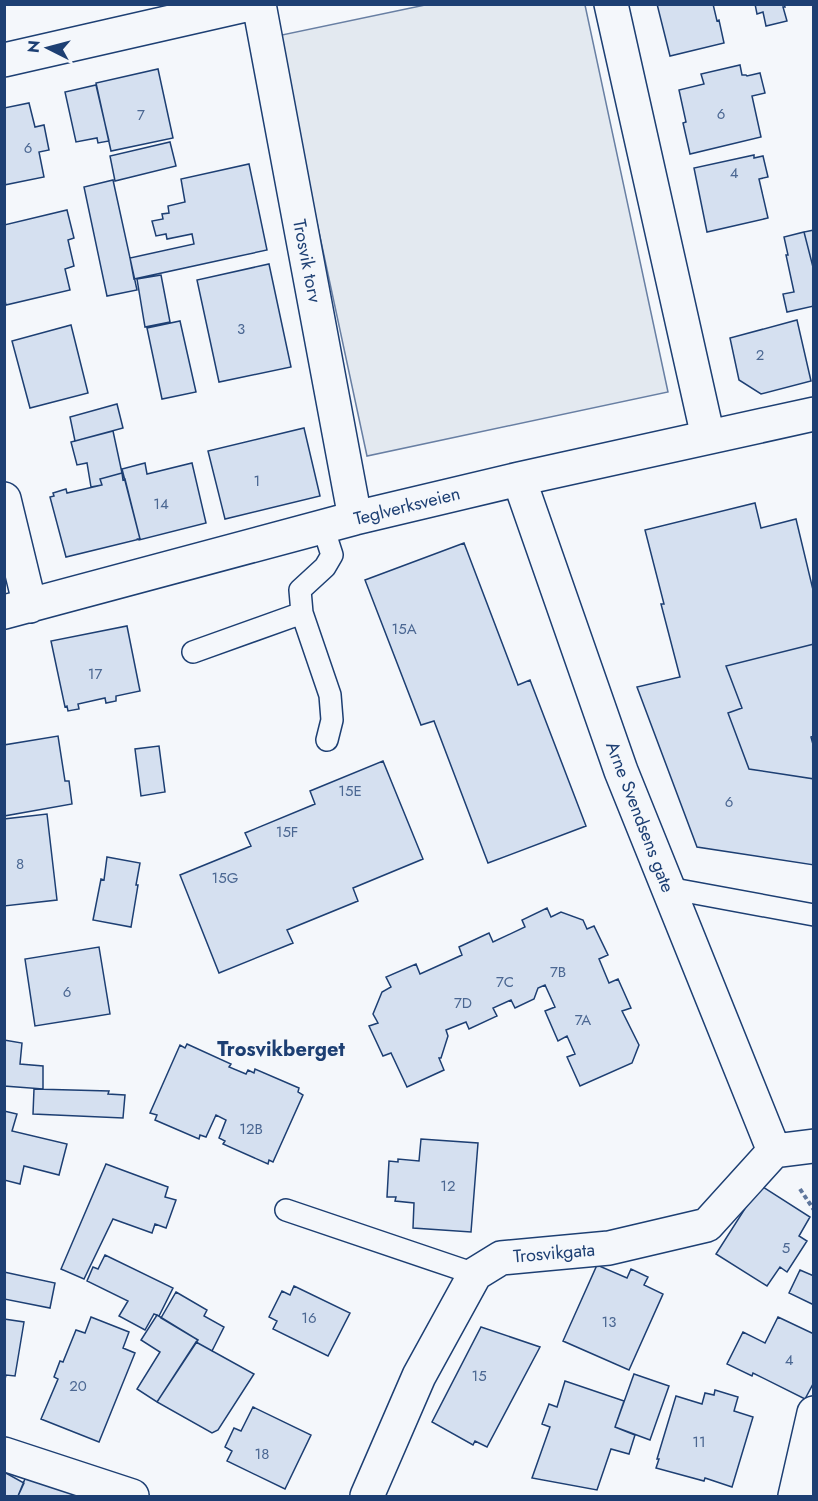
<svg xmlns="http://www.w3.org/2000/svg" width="818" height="1501" viewBox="0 0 818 1501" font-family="Jost,sans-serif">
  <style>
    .green { fill: #e3e9f0; stroke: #687fa3; stroke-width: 1.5 }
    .building { fill: #d5e0f0; stroke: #1d3f73; stroke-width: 1.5 }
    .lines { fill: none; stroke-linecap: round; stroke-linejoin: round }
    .lane-casing { stroke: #1d3f73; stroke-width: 24 }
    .street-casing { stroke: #1d3f73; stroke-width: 36 }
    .path { stroke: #5e769c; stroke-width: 4; stroke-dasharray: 4.5 3; stroke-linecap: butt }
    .lane { stroke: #f4f7fb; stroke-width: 21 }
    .street { stroke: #f4f7fb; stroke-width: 33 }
    .labels { text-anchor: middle; stroke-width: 4.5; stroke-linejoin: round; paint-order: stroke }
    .number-label { font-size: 15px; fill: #4b6792 }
    .street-label { font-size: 18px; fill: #1d3f73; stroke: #f4f7fb }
    .neighbourhood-label { font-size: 20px; font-weight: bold; fill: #1d3f73; stroke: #f4f7fb }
  </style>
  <rect width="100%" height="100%" fill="#f4f7fb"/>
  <!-- green -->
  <path class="green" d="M 425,5 L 585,5 L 668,392 L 367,456 L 277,36 Z"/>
  <!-- building -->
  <path class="building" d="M 657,4 L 713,4 L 717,21 L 719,20 L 724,43 L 670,56 Z
    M 755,4 L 784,4 L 785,7 L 783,7 L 787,21 L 766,26 L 763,12 L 757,14 Z
    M 740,65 L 742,75 L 746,75 L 747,76 L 760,73 L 765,93 L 752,96 L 761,137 L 690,154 L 683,123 L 686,122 L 679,90 L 704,84 L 701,74 Z
    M 158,69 L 173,138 L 111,151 L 96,83 Z
    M 96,85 L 109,141 L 98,143 L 97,138 L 76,142 L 65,92 Z
    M 29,103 L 35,127 L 44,125 L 49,150 L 39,152 L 44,177 L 4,185 L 4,108 Z
    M 170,142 L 176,166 L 115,181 L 110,156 Z
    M 754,155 L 754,158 L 763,156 L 768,177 L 759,179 L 768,218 L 707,232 L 694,168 Z
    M 249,164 L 267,250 L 134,279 L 130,258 L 194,244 L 192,234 L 167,239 L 166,234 L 156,236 L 152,221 L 163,219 L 162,214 L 169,213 L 168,206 L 185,202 L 181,179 Z
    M 113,180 L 137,290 L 107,296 L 84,187 Z
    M 67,210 L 74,238 L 68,240 L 74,266 L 65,269 L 70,290 L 6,305 L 4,297 L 4,225 Z
    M 814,230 L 814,271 L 804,232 Z
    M 804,232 L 814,271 L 814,306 L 787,312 L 783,294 L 794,292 L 786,255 L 788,255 L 784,237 Z
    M 269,264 L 291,367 L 219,382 L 197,280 Z
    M 161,275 L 170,322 L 145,327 L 137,279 Z
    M 797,320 L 811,381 L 761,394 L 739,380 L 730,338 Z
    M 180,321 L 196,392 L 162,399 L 147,328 Z
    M 71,325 L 88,393 L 30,408 L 12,341 Z
    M 117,404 L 123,428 L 75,441 L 70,417 Z
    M 304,428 L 320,496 L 225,519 L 208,451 Z
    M 113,431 L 122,473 L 100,479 L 102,485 L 91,487 L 87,463 L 77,465 L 71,442 Z
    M 145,463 L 147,474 L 192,463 L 206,523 L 139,540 L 138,539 L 140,539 L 122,469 Z
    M 122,473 L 123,480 L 125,479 L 140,539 L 66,557 L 50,497 L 54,496 L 53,493 L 66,489 L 67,493 L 102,485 L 100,479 Z
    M 755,503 L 761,528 L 796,519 L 814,594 L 814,644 L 726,666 L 742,708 L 728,713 L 749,769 L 814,779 L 814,865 L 697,847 L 637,687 L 680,677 L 661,604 L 664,604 L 645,530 Z
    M 464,543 L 518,685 L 530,680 L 586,826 L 488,863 L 434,721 L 421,725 L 365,580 Z
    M 127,626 L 140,691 L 116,696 L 116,701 L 106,703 L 105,698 L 78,704 L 79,709 L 68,711 L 67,706 L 65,707 L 51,641 Z
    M 814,644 L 814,736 L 811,737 L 814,748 L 814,779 L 749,769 L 728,713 L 742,708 L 726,666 Z
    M 58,736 L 65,781 L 69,781 L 72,804 L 4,816 L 4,745 Z
    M 159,746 L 165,792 L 141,796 L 135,749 Z
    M 383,761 L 423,859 L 353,888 L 358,901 L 287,930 L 293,943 L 219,973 L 180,875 L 251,846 L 245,833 L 315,804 L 310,791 Z
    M 47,814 L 57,900 L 4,906 L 4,819 Z
    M 107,857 L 140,863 L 136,885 L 138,885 L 131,927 L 93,920 L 101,879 L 104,880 Z
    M 547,908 L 551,917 L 561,912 L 583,920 L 587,929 L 594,926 L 608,955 L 599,959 L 609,983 L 618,979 L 631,1008 L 622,1011 L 639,1045 L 632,1063 L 580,1086 L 567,1057 L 575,1054 L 567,1036 L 558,1041 L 545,1011 L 555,1007 L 545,985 L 538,988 L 534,999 L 515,1008 L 511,1000 L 493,1008 L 497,1016 L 469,1029 L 466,1022 L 446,1030 L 448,1036 L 441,1058 L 439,1058 L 444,1070 L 407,1087 L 391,1053 L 383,1056 L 369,1026 L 378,1023 L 373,1014 L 382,992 L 391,987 L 386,977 L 416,964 L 420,974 L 462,955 L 459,947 L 489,933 L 493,942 L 525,927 L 522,920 Z
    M 99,947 L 110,1014 L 35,1026 L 25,959 Z
    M 4,1040 L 22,1043 L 20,1064 L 43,1066 L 43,1089 L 4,1086 Z
    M 187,1044 L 231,1064 L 229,1067 L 246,1074 L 248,1070 L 254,1073 L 255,1069 L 299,1088 L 298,1092 L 303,1095 L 273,1162 L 269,1160 L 268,1164 L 223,1144 L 225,1141 L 219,1138 L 226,1120 L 216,1115 L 206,1137 L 200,1135 L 199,1139 L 155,1120 L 157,1115 L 150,1113 L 180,1045 L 185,1048 Z
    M 34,1089 L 109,1091 L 108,1094 L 125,1095 L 123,1118 L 33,1114 Z
    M 4,1111 L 17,1114 L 12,1131 L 67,1144 L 59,1175 L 24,1166 L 20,1184 L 4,1180 Z
    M 421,1139 L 478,1143 L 471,1232 L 413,1228 L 414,1203 L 395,1201 L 396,1197 L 387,1197 L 389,1161 L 398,1162 L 398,1159 L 419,1161 Z
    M 106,1164 L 168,1187 L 165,1197 L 176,1200 L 166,1228 L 155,1224 L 152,1233 L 113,1219 L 84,1279 L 61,1269 Z
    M 760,1185 L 810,1217 L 799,1236 L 807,1241 L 787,1272 L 780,1267 L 767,1286 L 716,1254 Z
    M 105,1255 L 173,1288 L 159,1316 L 154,1314 L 145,1330 L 119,1316 L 128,1301 L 87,1281 L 93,1267 L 98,1269 Z
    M 597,1265 L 627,1278 L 631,1269 L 648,1277 L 644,1285 L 663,1294 L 629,1370 L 563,1341 Z
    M 800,1270 L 814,1276 L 814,1305 L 789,1293 Z
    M 4,1272 L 55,1283 L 50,1308 L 4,1299 Z
    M 294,1286 L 350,1313 L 328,1356 L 273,1329 L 277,1321 L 269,1317 L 282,1291 L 290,1295 Z
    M 176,1292 L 207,1310 L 204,1316 L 224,1327 L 212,1351 L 196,1342 L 198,1340 L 161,1318 Z
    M 157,1315 L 198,1340 L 157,1402 L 137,1389 L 160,1352 L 141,1340 Z
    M 91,1317 L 129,1332 L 123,1348 L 135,1353 L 99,1442 L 41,1419 L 58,1379 L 54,1377 L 60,1361 L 63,1362 L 76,1330 L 85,1333 Z
    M 778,1317 L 814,1334 L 814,1382 L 805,1399 L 753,1373 L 752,1376 L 727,1364 L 743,1332 L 765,1343 Z
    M 4,1319 L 24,1322 L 15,1376 L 6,1375 L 4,1383 Z
    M 481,1327 L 540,1347 L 487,1447 L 475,1441 L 473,1445 L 432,1422 Z
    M 196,1342 L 254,1374 L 218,1430 L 212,1433 L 157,1402 Z
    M 634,1374 L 669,1386 L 650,1440 L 615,1427 Z
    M 565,1381 L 624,1401 L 615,1427 L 635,1435 L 629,1454 L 611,1449 L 597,1490 L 532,1478 L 550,1427 L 542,1424 L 549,1404 L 557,1407 Z
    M 715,1390 L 738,1397 L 734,1411 L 753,1417 L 732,1487 L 705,1478 L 704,1481 L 656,1468 L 659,1459 L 657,1459 L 676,1396 L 702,1404 L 705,1393 L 714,1395 Z
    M 253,1407 L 311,1435 L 285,1489 L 227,1461 L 232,1451 L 225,1447 L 234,1428 L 241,1431 Z
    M 4,1472 L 24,1483 L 18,1496 L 4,1496 Z
    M 27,1474 L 78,1495 L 77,1496 L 18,1496 Z"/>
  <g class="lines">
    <defs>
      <path id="lane" d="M 323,527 L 332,555 L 325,567 L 300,590 L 302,613 L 330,695 L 332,720 L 327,740
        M 193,652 L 302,613
        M 668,888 L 814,915
        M 286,1210 L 475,1274"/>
      <path id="street" d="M 259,4 L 355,518
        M 611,4 L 708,437
        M 4,60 L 250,4
        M 519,479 L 621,771 L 774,1151
        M 4,499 L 30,606
        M 4,612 L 355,518 L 519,479 L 814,414
        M 4,1454 L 132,1496
        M 367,1496 L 419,1376 L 475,1274 L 501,1258 L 609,1248 L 707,1225 L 774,1151 L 814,1146
        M 795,1496 L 814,1413"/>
    </defs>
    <!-- lane casing -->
    <use href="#lane" class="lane-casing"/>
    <!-- street casing -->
    <use href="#street" class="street-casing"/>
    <!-- path -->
    <path class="path" d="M 800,1189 L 814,1210"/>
    <!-- lane -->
    <use href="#lane" class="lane"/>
    <!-- street -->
    <use href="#street" class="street"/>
  </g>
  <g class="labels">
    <!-- number labels -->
    <g class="number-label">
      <text x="721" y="119">6</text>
      <text x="141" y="120">7</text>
      <text x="28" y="153">6</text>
      <text x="734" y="178">4</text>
      <text x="241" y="334">3</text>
      <text x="760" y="360">2</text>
      <text x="257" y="486">1</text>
      <text x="161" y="509">14</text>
      <text x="404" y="634">15A</text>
      <text x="95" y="679">17</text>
      <text x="350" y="796">15E</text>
      <text x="729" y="807">6</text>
      <text x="287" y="837">15F</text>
      <text x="20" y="869">8</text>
      <text x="225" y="883">15G</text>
      <text x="558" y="977">7B</text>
      <text x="505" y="987">7C</text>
      <text x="67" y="997">6</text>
      <text x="463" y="1008">7D</text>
      <text x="583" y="1025">7A</text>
      <text x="251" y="1134">12B</text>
      <text x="448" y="1191">12</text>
      <text x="786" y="1253">5</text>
      <text x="309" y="1323">16</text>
      <text x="609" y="1327">13</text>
      <text x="789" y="1365">4</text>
      <text x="479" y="1381">15</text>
      <text x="78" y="1391">20</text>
      <text x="699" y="1447">11</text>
      <text x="262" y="1459">18</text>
    </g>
    <!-- street labels -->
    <g class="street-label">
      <text transform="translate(307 261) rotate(79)" y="6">Trosvik torv</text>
      <text transform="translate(407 506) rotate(-14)" y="6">Teglverksveien</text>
      <text transform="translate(640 817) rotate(69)" y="6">Arne Svendsens gate</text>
      <text transform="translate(554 1253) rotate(-5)" y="6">Trosvikgata</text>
    </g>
    <!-- neighbourhood labels -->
    <g class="neighbourhood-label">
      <text x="281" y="1056">Trosvikberget</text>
    </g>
  </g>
  <!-- border -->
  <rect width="818" height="1501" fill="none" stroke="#1d3f73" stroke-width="12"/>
  <!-- north arrow -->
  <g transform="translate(48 48) rotate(276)" stroke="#f4f7fb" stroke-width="4.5" paint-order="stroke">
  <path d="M0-4.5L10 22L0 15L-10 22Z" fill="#1d3f73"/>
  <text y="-9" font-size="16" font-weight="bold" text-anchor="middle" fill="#1d3f73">N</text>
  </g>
</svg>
